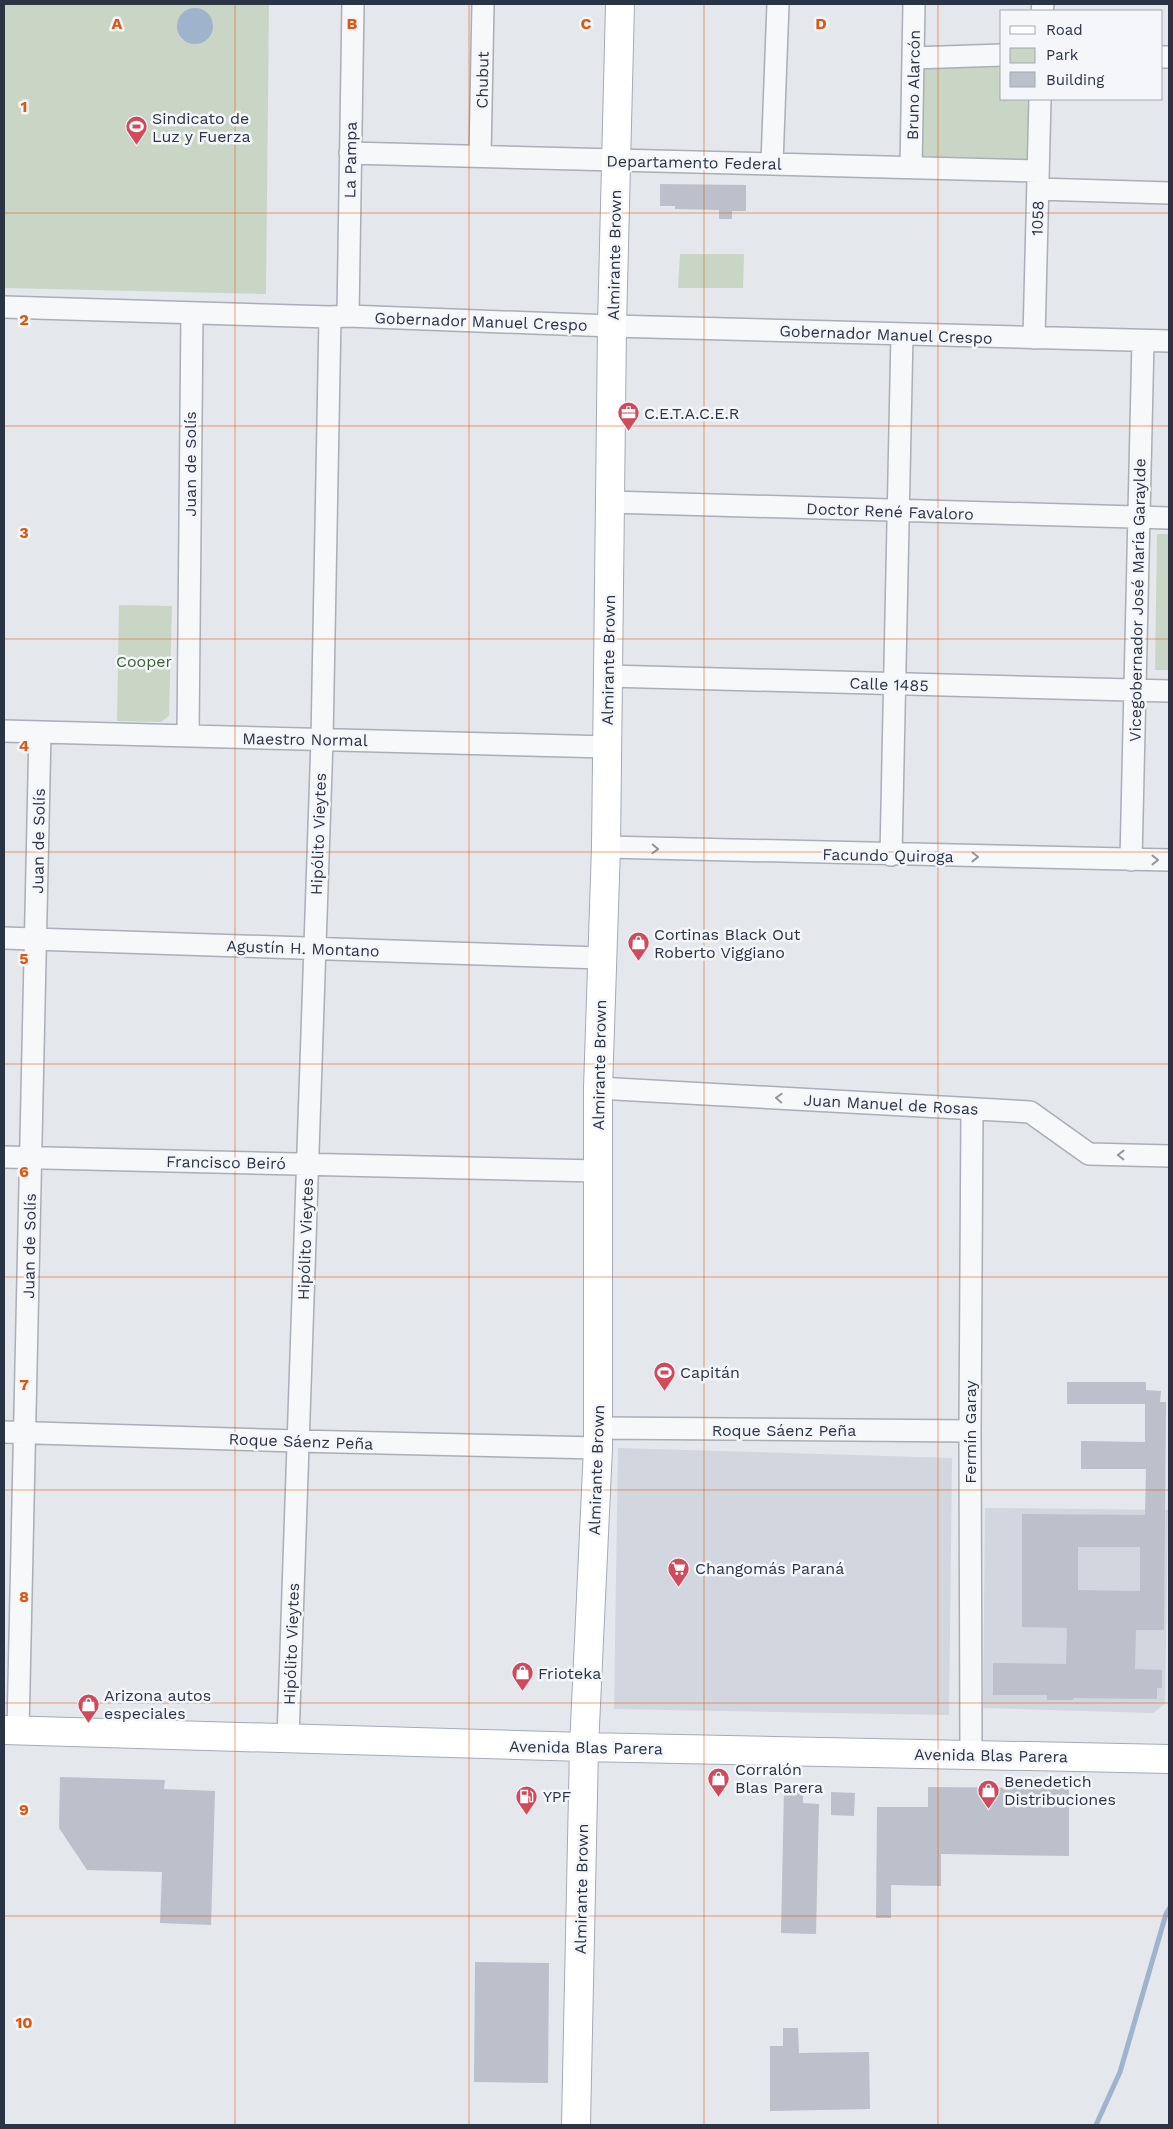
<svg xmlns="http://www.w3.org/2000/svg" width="1173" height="2129" viewBox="0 0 1173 2129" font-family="'Work Sans',sans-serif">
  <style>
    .built { fill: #d2d6de }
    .green { fill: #c9d6c5 }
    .water { fill: #9fb4cc }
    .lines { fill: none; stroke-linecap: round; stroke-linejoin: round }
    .stream { stroke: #9fb4cc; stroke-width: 5 }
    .building { fill: #bbc0ca; fill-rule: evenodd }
    .minor-casing { stroke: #a9aeb7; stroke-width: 24 }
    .major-casing { stroke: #a3abb8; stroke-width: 30 }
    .minor { stroke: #f7f8fa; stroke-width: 21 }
    .major { stroke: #fff; stroke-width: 28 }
    .oneway { stroke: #9196a0 }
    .grid { fill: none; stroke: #df570f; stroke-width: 1; stroke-opacity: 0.55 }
    .labels { text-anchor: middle; stroke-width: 5; stroke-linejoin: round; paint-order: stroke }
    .street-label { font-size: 16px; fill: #2b3445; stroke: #f4f6f9 }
    .poi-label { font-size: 16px; fill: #2b3445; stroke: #f4f6f9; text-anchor: start }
    .park-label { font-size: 16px; fill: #3f6138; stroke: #f4f6f9 }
    .grid-label { font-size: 16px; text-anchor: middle; font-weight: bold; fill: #df570f; stroke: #f4f6f9; stroke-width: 5; stroke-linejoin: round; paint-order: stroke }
  </style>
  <rect width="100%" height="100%" fill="#e4e7ec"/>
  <!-- built -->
  <path class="built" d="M 618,1448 L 952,1458 L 949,1715 L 614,1709 Z
    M 985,1508 L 1168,1510 L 1165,1704 L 1153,1713 L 983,1708 Z"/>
  <!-- green -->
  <path class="green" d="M 4,4 L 269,4 L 266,294 L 4,288 Z
    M 1002,55 L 1002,99 L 1040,99 L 1038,171 L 911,167 L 913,58 Z
    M 680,254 L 744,254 L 743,288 L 678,288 Z
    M 1157,534 L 1169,534 L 1169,670 L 1155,670 Z
    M 119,605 L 172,606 L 169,716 L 161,722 L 117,721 Z"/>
  <!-- water -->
  <path class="water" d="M177 26a18 18 0 1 1 36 0a18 18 0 1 1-36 0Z"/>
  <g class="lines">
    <!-- stream -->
    <path class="stream" d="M 1096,2125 L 1120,2072 L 1166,1914 L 1169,1909"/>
  </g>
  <!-- building -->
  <path class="building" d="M 660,184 L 746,185 L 746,211 L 732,211 L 732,219 L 719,219 L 719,210 L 675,209 L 675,206 L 660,206 Z
    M 1067,1382 L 1146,1382 L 1146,1390 L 1161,1391 L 1160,1402 L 1166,1402 L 1164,1630 L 1136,1630 L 1135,1669 L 1162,1670 L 1162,1688 L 1157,1688 L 1157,1699 L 1073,1698 L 1073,1700 L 1047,1700 L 1047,1695 L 993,1695 L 993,1663 L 1066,1664 L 1067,1628 L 1022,1627 L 1022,1514 L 1145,1515 L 1146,1469 L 1081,1469 L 1081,1441 L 1145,1442 L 1145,1404 L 1067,1404 ZM 1078,1547 L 1140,1547 L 1140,1591 L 1078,1590 Z
    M 60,1777 L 165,1780 L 164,1789 L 215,1791 L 211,1925 L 160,1923 L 162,1872 L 87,1870 L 59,1828 Z
    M 928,1787 L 1069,1788 L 1069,1856 L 941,1854 L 941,1886 L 891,1885 L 891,1918 L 876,1918 L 877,1807 L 928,1807 Z
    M 784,1790 L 803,1790 L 803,1803 L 819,1804 L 816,1934 L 781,1933 Z
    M 831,1792 L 855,1793 L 854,1816 L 831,1815 Z
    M 475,1962 L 549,1963 L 548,2083 L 474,2082 Z
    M 783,2028 L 798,2028 L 799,2053 L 869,2052 L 870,2109 L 770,2111 L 770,2046 L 783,2046 Z"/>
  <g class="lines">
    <defs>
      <path id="minor" d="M 1042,11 L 1043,4
        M 1162,57 L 1169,57
        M 913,58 L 1002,55
        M 350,153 L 1038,171
        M 480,156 L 483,4
        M 772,163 L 778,4
        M 911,167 L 914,4
        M 1038,189 L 1169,193
        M 4,307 L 330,317 L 348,316 L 612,326 L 1169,341
        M 348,316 L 353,4
        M 1034,338 L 1040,99
        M 610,502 L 1169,518
        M 608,676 L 1169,691
        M 4,731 L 607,747
        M 188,736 L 192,313
        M 606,847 L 1169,860
        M 891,855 L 902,334
        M 1131,860 L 1143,341
        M 4,938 L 601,958
        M 598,1088 L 1030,1112 L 1089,1154 L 1169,1156
        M 4,1157 L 598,1171
        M 598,1428 L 970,1431
        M 4,1432 L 298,1441 L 598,1448
        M 18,1730 L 40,732
        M 288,1739 L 322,740 L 330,317
        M 971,1754 L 970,1431 L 972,1109"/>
      <path id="major" d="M 4,1730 L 584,1747 L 1169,1759
        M 576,2125 L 584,1747 L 598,1448 L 598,1088 L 606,847 L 612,326 L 620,4"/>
    </defs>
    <!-- minor casing -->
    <use href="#minor" class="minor-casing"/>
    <!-- major casing -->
    <use href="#major" class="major-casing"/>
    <!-- minor -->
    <use href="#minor" class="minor"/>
    <!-- major -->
    <use href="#major" class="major"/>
  </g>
  <!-- one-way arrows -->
  <defs><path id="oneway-chevron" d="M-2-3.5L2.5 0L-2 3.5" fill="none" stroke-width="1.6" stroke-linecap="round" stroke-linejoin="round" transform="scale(1.25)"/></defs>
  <g class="oneway">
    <use href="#oneway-chevron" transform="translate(655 849) rotate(2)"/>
    <use href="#oneway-chevron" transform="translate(975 857) rotate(1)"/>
    <use href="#oneway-chevron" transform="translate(1155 860)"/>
    <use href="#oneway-chevron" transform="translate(779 1098) rotate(-177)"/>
    <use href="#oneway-chevron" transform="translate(1121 1155) rotate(-179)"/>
  </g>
  <!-- grid -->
  <path class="grid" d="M 235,4 L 235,2125M 469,4 L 469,2125M 704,4 L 704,2125M 938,4 L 938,2125M 4,213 L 1169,213M 4,426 L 1169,426M 4,639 L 1169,639M 4,852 L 1169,852M 4,1064 L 1169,1064M 4,1277 L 1169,1277M 4,1490 L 1169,1490M 4,1703 L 1169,1703M 4,1916 L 1169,1916"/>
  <!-- icons -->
  <defs>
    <symbol id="stadium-pin" viewBox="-11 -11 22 30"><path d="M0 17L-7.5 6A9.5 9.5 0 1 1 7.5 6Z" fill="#d1495b" stroke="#f4f6f9"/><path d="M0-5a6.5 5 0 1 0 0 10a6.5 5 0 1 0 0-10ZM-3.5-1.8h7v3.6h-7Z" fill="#fff"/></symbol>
    <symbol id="office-pin" viewBox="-11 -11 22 30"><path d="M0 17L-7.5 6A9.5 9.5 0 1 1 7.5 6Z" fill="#d1495b" stroke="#f4f6f9"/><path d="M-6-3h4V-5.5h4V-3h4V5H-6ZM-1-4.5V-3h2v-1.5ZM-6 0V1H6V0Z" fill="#fff"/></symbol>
    <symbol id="shop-pin" viewBox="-11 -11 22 30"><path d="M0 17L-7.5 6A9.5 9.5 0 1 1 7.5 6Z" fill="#d1495b" stroke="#f4f6f9"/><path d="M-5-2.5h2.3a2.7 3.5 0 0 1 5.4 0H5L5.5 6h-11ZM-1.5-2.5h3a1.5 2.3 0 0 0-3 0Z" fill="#fff"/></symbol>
    <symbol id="supermarket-pin" viewBox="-11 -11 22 30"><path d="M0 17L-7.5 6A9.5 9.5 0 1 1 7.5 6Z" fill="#d1495b" stroke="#f4f6f9"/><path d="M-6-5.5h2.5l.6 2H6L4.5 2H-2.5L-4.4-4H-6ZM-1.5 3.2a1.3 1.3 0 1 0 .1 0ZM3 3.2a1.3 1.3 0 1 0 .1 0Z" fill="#fff"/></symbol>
    <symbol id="fuel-pin" viewBox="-11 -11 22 30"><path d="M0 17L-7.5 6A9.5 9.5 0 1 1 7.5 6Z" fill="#d1495b" stroke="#f4f6f9"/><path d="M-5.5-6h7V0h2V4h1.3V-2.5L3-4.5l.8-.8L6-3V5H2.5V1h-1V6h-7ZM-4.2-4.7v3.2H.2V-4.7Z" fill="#fff"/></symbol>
  </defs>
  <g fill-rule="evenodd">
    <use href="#stadium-pin" x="124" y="114" width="25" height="34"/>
    <use href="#office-pin" x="616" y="400" width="25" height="34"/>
    <use href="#shop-pin" x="626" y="930" width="25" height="34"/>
    <use href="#stadium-pin" x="652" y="1360" width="25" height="34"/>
    <use href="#supermarket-pin" x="666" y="1556" width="25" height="34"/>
    <use href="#shop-pin" x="510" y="1660" width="25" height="34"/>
    <use href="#shop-pin" x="76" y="1692" width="25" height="34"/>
    <use href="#shop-pin" x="706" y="1766" width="25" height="34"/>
    <use href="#shop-pin" x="976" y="1778" width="25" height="34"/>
    <use href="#fuel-pin" x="514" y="1784" width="25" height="34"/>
  </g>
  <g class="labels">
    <!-- street labels -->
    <g class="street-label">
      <text transform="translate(482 80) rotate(-89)" y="6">Chubut</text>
      <text transform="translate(913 85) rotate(-89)" y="6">Bruno Alarcón</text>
      <text transform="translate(350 160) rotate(-89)" y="6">La Pampa</text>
      <text transform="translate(694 162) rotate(1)" y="6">Departamento Federal</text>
      <text transform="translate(1037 218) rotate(-88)" y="6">1058</text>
      <text transform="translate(614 255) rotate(-89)" y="6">Almirante Brown</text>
      <text transform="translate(481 321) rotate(2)" y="6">Gobernador Manuel Crespo</text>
      <text transform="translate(886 334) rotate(2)" y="6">Gobernador Manuel Crespo</text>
      <text transform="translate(190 464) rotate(-90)" y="6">Juan de Solís</text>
      <text transform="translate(890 511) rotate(2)" y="6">Doctor René Favaloro</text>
      <text transform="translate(1137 600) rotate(-89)" y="6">Vicegobernador José María Garaylde</text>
      <text transform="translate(608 660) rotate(-89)" y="6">Almirante Brown</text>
      <text transform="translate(889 684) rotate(2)" y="6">Calle 1485</text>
      <text transform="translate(305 739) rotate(1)" y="6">Maestro Normal</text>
      <text transform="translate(318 834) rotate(-88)" y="6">Hipólito Vieytes</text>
      <text transform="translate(38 841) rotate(-89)" y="6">Juan de Solís</text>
      <text transform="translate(888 855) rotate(1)" y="6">Facundo Quiroga</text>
      <text transform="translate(303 948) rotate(2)" y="6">Agustín H. Montano</text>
      <text transform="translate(599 1065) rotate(-89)" y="6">Almirante Brown</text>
      <text transform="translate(891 1104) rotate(3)" y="6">Juan Manuel de Rosas</text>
      <text transform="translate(226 1162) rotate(1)" y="6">Francisco Beiró</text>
      <text transform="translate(305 1239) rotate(-88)" y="6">Hipólito Vieytes</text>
      <text transform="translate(29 1246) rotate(-89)" y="6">Juan de Solís</text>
      <text x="784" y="1436">Roque Sáenz Peña</text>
      <text transform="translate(970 1432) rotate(-90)" y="6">Fermín Garay</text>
      <text transform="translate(301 1441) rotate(2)" y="6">Roque Sáenz Peña</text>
      <text transform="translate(596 1470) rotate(-88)" y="6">Almirante Brown</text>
      <text transform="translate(291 1644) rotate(-88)" y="6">Hipólito Vieytes</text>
      <text transform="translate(586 1747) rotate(1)" y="6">Avenida Blas Parera</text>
      <text transform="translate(991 1755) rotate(1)" y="6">Avenida Blas Parera</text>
      <text transform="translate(581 1889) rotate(-89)" y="6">Almirante Brown</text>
    </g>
    <!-- poi labels -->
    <g class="poi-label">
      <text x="152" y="124">Sindicato de<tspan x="152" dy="18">Luz y Fuerza</tspan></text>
      <text x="644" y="419">C.E.T.A.C.E.R</text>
      <text x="654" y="940">Cortinas Black Out<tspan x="654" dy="18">Roberto Viggiano</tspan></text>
      <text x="680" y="1378">Capitán</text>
      <text x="695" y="1574">Changomás Paraná</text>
      <text x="538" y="1679">Frioteka</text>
      <text x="104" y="1701">Arizona autos<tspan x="104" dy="18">especiales</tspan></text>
      <text x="735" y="1775">Corralón<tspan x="735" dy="18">Blas Parera</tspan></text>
      <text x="1004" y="1787">Benedetich<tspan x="1004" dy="18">Distribuciones</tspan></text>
      <text x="543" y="1802">YPF</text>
    </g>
    <!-- park labels -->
    <g class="park-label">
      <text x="144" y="667">Cooper</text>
    </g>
  </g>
  <g class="grid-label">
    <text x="117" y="29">A</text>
    <text x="352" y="29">B</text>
    <text x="586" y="29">C</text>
    <text x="821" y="29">D</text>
    <text x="24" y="112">1</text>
    <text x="24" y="325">2</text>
    <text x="24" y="538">3</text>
    <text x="24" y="751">4</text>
    <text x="24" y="964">5</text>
    <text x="24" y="1177">6</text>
    <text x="24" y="1390">7</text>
    <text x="24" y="1602">8</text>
    <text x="24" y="1815">9</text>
    <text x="24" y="2028">10</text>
  </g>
  <!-- border -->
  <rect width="1173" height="2129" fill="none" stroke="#2b3445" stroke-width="10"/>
  <!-- legend -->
  <rect x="1000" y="10" width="162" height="90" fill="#f4f6f9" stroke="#a4a8b1"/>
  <rect x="1010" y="26" width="25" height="8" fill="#ffffff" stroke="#a4a8b1"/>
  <text x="1046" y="35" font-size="15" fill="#2b3445">Road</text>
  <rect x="1010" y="48" width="25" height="15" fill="#c9d6c5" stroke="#a4a8b1"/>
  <text x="1046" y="60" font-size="15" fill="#2b3445">Park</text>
  <rect x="1010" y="72" width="25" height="15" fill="#bbc0ca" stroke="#a4a8b1"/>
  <text x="1046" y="85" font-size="15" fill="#2b3445">Building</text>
</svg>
